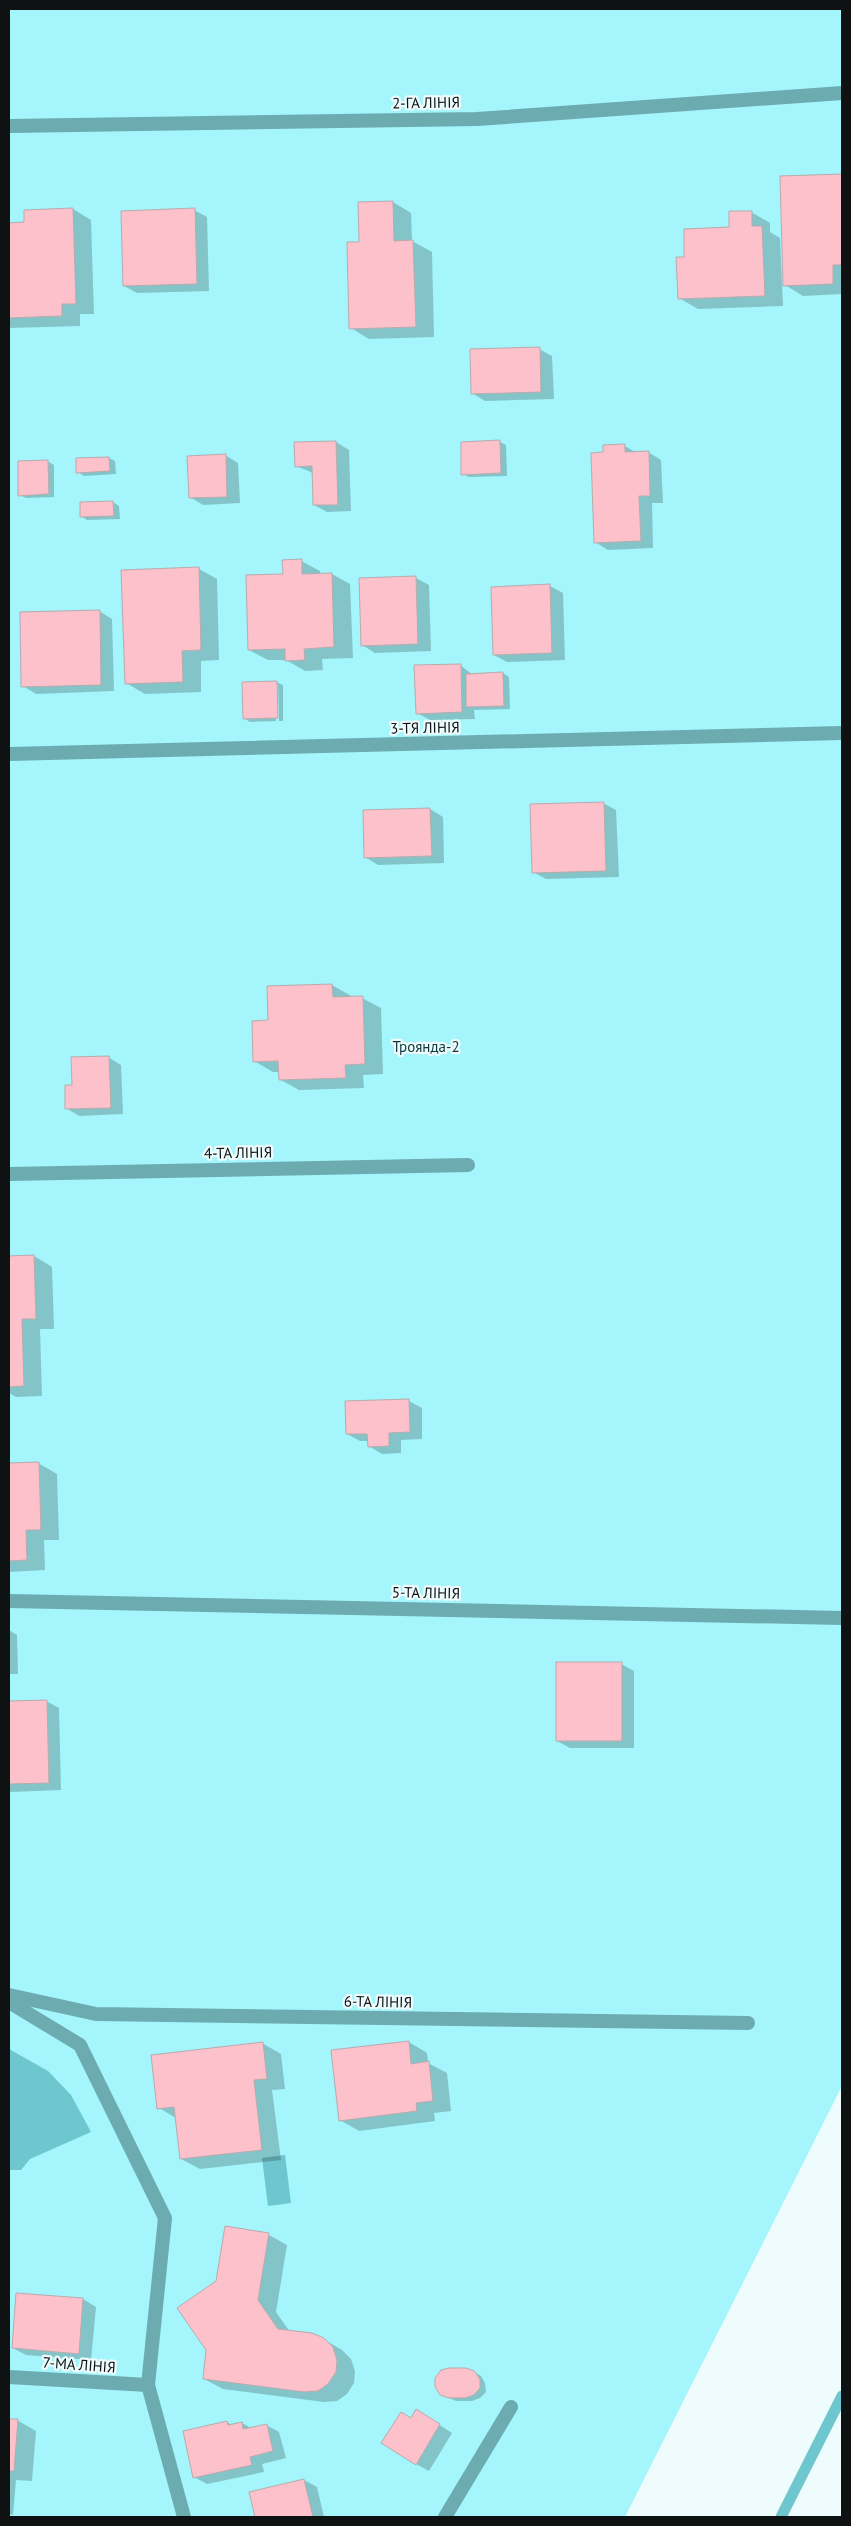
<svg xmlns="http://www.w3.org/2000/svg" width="851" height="2526" viewBox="0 0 851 2526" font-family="'PT Sans',sans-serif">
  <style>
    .green { fill: #a4f5fc }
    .water { fill: #6ec6ce }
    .shadow { fill: #0003 }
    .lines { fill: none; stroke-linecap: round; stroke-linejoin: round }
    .stream { stroke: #6ec6ce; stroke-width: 11 }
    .building { fill: #fcc1cb; stroke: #b8abad }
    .service { stroke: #6cabb0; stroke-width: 14 }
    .minor { stroke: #6cabb0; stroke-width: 14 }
    .labels { text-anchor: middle; stroke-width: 4.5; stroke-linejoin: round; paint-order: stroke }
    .street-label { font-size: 15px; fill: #0e1213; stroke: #eefcfd }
    .park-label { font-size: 15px; fill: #0c373b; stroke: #eefcfd }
  </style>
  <rect width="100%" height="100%" fill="#eefcfd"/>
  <!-- green -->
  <path class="green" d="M 9,9 L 842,9 L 842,2086 L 625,2517 L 9,2517 Z"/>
  <!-- water -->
  <path class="water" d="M 9,2049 L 48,2071 L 71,2095 L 91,2132 L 30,2159 L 21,2170 L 9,2170 Z
    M 285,2155 L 291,2203 L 268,2206 L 262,2158 Z"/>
  <!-- shadow -->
  <path class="shadow" d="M 842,175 L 842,294 L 803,296 L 785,285 L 782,177 Z
    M 393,202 L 411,213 L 412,241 L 432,252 L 434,337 L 369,339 L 351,328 L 360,243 Z
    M 73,209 L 91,220 L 94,314 L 80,314 L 80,326 L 9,328 L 9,224 L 26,223 Z
    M 194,210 L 207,217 L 209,291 L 137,293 L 124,286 Z
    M 751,212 L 770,223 L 770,232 L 780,238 L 783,306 L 698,309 L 679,298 L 686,258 Z
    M 539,349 L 552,356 L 554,399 L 485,401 L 472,393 Z
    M 336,442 L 349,450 L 351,511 L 327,512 L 314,505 L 313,473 L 296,466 Z
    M 500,442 L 506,445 L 507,476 L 469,477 L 463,474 Z
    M 625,446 L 637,453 L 648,452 L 661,460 L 663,503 L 652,503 L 653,548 L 608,550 L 595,542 L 604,454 Z
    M 225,455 L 238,463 L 240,503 L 203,505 L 190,497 Z
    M 109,458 L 115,461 L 116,474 L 84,476 L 78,472 Z
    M 47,461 L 54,465 L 54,497 L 26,498 L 20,495 Z
    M 113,502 L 119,506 L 120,519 L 87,520 L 81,516 Z
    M 301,561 L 320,571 L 320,574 L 332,574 L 350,584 L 353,658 L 322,659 L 323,670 L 305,671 L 286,660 L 268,660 L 249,650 L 284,575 Z
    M 199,569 L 217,579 L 219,660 L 201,661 L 201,692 L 145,694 L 126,683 Z
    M 416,578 L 429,585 L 431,651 L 375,653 L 362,645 Z
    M 550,586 L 563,593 L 565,660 L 507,662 L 494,655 Z
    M 99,611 L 112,619 L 114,691 L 36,694 L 23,686 Z
    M 460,665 L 473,675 L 503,673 L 509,677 L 510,709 L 474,710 L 475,719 L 430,720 L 417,713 Z
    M 276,682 L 283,685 L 283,721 L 279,721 L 278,684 L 275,684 L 276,721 L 250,722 L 244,718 Z
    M 603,803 L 616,810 L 619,877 L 546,879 L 533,872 Z
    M 430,809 L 443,817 L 444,863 L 378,865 L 365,857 Z
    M 332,985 L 351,996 L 351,998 L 362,998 L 381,1008 L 383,1074 L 363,1075 L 364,1088 L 299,1090 L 281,1080 L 280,1072 L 273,1072 L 254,1061 L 270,1022 L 268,987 Z
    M 108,1057 L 121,1065 L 123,1114 L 79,1116 L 66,1108 Z
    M 34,1256 L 52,1267 L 54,1329 L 40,1329 L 42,1396 L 16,1397 L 9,1393 L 9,1257 Z
    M 409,1401 L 422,1408 L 422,1439 L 401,1440 L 401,1453 L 382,1454 L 369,1446 L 369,1441 L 360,1441 L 347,1434 Z
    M 38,1463 L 57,1474 L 59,1540 L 44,1540 L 45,1570 L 9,1572 L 9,1464 Z
    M 9,1630 L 17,1635 L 18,1674 L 9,1674 Z
    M 621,1664 L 634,1671 L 634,1748 L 570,1748 L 557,1741 Z
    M 46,1701 L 59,1708 L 61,1790 L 9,1792 L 9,1702 Z
    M 409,2042 L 427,2053 L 428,2063 L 447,2073 L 451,2111 L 434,2113 L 435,2121 L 359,2131 L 340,2120 Z
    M 262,2043 L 281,2054 L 285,2089 L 272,2090 L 281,2160 L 200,2169 L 181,2159 L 176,2118 L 159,2108 Z
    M 269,2235 L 287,2245 L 276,2312 L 290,2332 L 323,2339 L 342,2350 L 351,2359 L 355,2371 L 354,2383 L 347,2394 L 337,2401 L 324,2402 L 223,2389 L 204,2379 L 217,2282 Z
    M 83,2299 L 96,2307 L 91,2360 L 26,2355 L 13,2348 Z
    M 474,2372 L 481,2376 L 485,2383 L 486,2392 L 480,2398 L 472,2401 L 456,2401 L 441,2394 Z
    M 429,2418 L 452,2433 L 429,2471 L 416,2464 Z
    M 9,2420 L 17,2420 L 36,2431 L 32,2481 L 16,2480 L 13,2515 L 9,2514 Z
    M 227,2422 L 232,2425 L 242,2423 L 251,2428 L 266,2425 L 279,2432 L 286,2458 L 262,2464 L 264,2472 L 207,2484 L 194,2477 L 184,2432 Z
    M 304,2480 L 317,2487 L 324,2517 L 256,2517 L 250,2492 Z"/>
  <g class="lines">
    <!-- stream -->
    <path class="stream" d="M 781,2517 L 842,2396"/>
  </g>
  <!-- building -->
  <path class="building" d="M 842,174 L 842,265 L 833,265 L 833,284 L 783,286 L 780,176 Z
    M 393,201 L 394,241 L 413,240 L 416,327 L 349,329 L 347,242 L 359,242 L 358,202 Z
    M 73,208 L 76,304 L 62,304 L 62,316 L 9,318 L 9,223 L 24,222 L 24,210 Z
    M 195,208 L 197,284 L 123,286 L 121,211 Z
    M 729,211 L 752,211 L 752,226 L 762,226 L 765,296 L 678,299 L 676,257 L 684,257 L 684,229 L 729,227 Z
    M 540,347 L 541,392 L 471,394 L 470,349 Z
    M 500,440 L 501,473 L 461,475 L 461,442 Z
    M 336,441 L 338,505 L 313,505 L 312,466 L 295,467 L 294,442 Z
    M 625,444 L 625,452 L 649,451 L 650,496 L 639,496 L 641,541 L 594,543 L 591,453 L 603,452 L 603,445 Z
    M 226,454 L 227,497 L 189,498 L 187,456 Z
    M 109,457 L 110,471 L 76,473 L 76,458 Z
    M 48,460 L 49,494 L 18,496 L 18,461 Z
    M 113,501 L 114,516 L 80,517 L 80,502 Z
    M 302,559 L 302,574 L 332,573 L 334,647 L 304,649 L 305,660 L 285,661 L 285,649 L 248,650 L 246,575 L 283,574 L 282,560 Z
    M 199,567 L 201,650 L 182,651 L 183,682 L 125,684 L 121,570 Z
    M 416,576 L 418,644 L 361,646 L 359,578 Z
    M 550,584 L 552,653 L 493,655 L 491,587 Z
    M 100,610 L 101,685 L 21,687 L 20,612 Z
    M 461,664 L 462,712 L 416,714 L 414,665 Z
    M 503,672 L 504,706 L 466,707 L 466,674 Z
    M 277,681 L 278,718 L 243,719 L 242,682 Z
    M 604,802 L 606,871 L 532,873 L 530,804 Z
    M 430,808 L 432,856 L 364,858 L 363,810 Z
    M 332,984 L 333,997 L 363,996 L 365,1064 L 345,1065 L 346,1078 L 279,1080 L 278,1061 L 253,1062 L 252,1021 L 268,1020 L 267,986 Z
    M 109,1056 L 111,1108 L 65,1109 L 65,1085 L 72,1085 L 71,1057 Z
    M 34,1255 L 36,1319 L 22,1319 L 24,1386 L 9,1387 L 9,1256 Z
    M 409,1399 L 410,1432 L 389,1433 L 389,1446 L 368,1447 L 367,1434 L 346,1434 L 345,1401 Z
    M 39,1462 L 41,1530 L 26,1530 L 27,1560 L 9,1561 L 9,1463 Z
    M 556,1662 L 622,1662 L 622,1741 L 556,1741 Z
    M 47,1700 L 49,1783 L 9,1784 L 9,1701 Z
    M 409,2041 L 411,2064 L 429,2061 L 433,2101 L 416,2103 L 417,2111 L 339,2121 L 331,2050 Z
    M 263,2042 L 267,2079 L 254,2080 L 262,2150 L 180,2159 L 174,2107 L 157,2109 L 151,2055 Z
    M 225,2226 L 269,2233 L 258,2300 L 278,2329 L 312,2333 L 324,2338 L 333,2347 L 337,2360 L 336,2372 L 328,2384 L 318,2391 L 304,2392 L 203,2379 L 206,2350 L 177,2308 L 216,2281 Z
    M 16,2293 L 83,2298 L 79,2354 L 12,2348 Z
    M 449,2368 L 466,2368 L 474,2371 L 480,2379 L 480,2388 L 474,2395 L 465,2398 L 449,2398 L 440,2395 L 435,2387 L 435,2378 L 441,2370 Z
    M 416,2409 L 440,2424 L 416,2465 L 381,2443 L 401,2412 L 411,2418 Z
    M 9,2419 L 18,2419 L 14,2471 L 9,2471 Z
    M 227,2421 L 228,2425 L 242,2422 L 243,2429 L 267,2424 L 273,2451 L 250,2457 L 252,2465 L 193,2478 L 183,2431 Z
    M 304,2479 L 313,2517 L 255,2517 L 249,2492 Z"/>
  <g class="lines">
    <!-- service -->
    <path class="service" d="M 445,2517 L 511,2407"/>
    <!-- minor -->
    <path class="minor" d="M 9,126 L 477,119 L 842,93
      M 9,754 L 842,733
      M 9,1174 L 468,1165
      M 9,1601 L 842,1618
      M 9,1995 L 96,2014 L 748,2023
      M 9,2002 L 80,2045 L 165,2218 L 148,2385 L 184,2517
      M 9,2377 L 148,2385"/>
  </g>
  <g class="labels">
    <!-- street labels -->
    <g class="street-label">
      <text transform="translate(426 103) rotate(-1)" y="5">2-ГА ЛІНІЯ</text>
      <text transform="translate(425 728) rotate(-1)" y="5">3-ТЯ ЛІНІЯ</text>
      <text transform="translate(238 1153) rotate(-1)" y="5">4-ТА ЛІНІЯ</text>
      <text transform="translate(426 1593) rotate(1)" y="5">5-ТА ЛІНІЯ</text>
      <text transform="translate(378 2002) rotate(1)" y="5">6-ТА ЛІНІЯ</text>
      <text transform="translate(79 2365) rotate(4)" y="5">7-МА ЛІНІЯ</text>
    </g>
    <!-- park labels -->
    <g class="park-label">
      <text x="426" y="1052">Троянда-2</text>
    </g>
  </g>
  <!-- border -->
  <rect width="851" height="2526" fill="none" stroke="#0e1213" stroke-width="20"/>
</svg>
